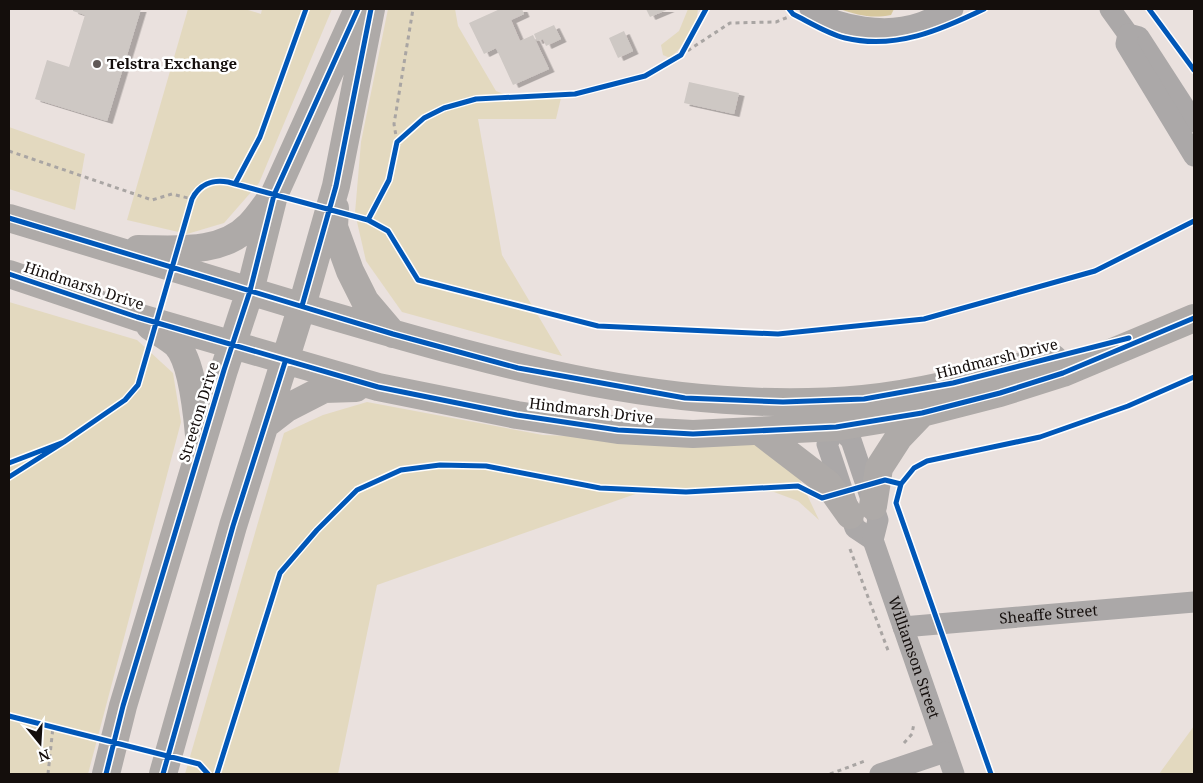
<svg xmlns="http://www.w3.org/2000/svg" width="1203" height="783" viewBox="0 0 1203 783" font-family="'Noto Serif',serif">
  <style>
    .green { fill: #e3d9bf }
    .forest { fill: #d6c79d }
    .building { fill: #cec8c4; filter: url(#shadow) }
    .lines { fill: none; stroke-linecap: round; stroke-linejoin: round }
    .path { stroke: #a9a5a3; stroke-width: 3; stroke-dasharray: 4 4; stroke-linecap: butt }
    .minor { stroke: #aba8a8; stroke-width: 21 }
    .major { stroke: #aeaaa8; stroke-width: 28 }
    .cycleway-casing { stroke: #fff; stroke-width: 8 }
    .cycleway { stroke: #0057b8; stroke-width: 5 }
    .poi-dot { fill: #5f5856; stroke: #fff; stroke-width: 2 }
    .labels { text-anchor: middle; stroke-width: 5; stroke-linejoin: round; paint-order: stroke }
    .poi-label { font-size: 15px; font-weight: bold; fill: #140e0c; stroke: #fff; text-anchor: start }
    .street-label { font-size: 15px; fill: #140e0c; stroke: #fff }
  </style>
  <defs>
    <filter id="shadow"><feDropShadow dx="5.5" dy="3" stdDeviation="0" flood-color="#0004"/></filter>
  </defs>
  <rect width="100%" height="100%" fill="#eae1de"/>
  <!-- green -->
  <path class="green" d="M 188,9 L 245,9 L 261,14 L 262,9 L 332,9 L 259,183 L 224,223 L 187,234 L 127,220 Z
    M 388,9 L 455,9 L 458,26 L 496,91 L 520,100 L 561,98 L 556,119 L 478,119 L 502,255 L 562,356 L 402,312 L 366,261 L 355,213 L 361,142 Z
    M 688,9 L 698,9 L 696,24 L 684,44 L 670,58 L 663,55 L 661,45 L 679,31 Z
    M 9,127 L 85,154 L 75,210 L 9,189 Z
    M 9,302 L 137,340 L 173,373 L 181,422 L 88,774 L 9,774 Z
    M 367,402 L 543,435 L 783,444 L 819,520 L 798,501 L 774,492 L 641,492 L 377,585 L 338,774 L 185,774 L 284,433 L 323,415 Z
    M 1194,726 L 1194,774 L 1159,774 Z"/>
  <!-- forest -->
  <path class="forest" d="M 839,9 L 894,9 L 891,15 C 871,19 858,15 839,9 Z"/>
  <!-- building -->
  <path class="building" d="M 73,9 L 141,9 L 107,121 L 35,99 L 47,60 L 69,67 L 85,15 L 73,11 Z
    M 500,9 L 522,9 L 524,14 L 511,20 L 520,41 L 533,35 L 549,69 L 513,85 L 496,48 L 484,54 L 469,23 Z
    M 646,9 L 669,9 L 650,17 Z
    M 554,25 L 561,39 L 546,46 L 543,39 L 537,41 L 534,34 Z
    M 624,31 L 633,51 L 618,58 L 609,38 Z
    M 689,82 L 739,93 L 734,114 L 684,103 Z"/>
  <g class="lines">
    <!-- path -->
    <path class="path" d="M 681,55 L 730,23 L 776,22 L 791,16
      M 397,142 L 394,124 L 413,9
      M 9,151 L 152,200 L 172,194 L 192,199
      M 850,549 L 889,653
      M 904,743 L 912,734 L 914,723
      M 48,774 L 53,727
      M 830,774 L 865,761"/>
    <!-- minor -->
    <g class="minor">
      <path d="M 810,9 C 841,27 886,35 920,23 C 931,19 942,13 953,9"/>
      <path d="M 1110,9 L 1128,34 L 1139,37 L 1194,122"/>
      <path d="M 1128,34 L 1126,44 L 1194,156"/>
      <path d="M 843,416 L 827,444 L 855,528 L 873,540"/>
      <path id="s1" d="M 830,419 L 851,440 L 878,520 L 873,540 L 954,774"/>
      <path id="s2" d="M 903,627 L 1194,602"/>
      <path d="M 880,774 L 945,752"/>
    </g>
    <!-- major -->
    <path class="major" d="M 335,208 L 334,227 L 350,271 L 365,301 L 393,334
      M 9,218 C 115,251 222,283 329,315 C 503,366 680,416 863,399 C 927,393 991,374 1053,358
      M 138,249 C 175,249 221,255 250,225 C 257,218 263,209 269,201
      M 9,274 L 137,317 L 378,387 L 517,415 L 618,430 L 693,434 L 836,427 L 922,413 L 1000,393 L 1063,373 L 1194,318
      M 150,326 C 158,332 168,337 176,344 C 192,361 197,413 199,435
      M 265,425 L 287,408 L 324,389 L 356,388
      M 759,431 L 828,484 L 850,515
      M 873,506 L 879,468 L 899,437 L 922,413
      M 106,774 L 123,706 L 224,370 L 250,291 L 274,195 L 358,9
      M 163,774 L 233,526 L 302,306 L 336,186 L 371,9"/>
    <defs>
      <path id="cycleway" d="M 789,9 L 793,14 C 809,22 828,34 845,38 C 895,50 941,30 984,9
        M 1149,9 L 1194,70
        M 235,184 L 260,137 L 306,9
        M 9,218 L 393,334 L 518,368 L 685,398 L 783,402 L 864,399 L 953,383 L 1129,338
        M 368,220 L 389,180 L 397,142 L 424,118 L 444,108 L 476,99 L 575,94 L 645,76 L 681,55 L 706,9
        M 9,274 L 137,317 L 378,387 L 517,415 L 618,430 L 693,434 L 836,427 L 922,413 L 1000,393 L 1063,373 L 1194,318
        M 302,306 L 336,186 L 371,9
        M 64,442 L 125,400 L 138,385 L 192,199 C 199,185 212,179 228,182 L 368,220 L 388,231 L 418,280 L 598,326 L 778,334 L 924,319 L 1095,271 L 1194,221
        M 9,463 L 64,442 L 9,477
        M 901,484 L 896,503 L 991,774
        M 9,716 L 199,764 L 208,774
        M 106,774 L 123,706 L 224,370 L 250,291 L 274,195 L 358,9
        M 163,774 L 233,526 L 285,362
        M 217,774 L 280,573 L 317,530 L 357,490 L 401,470 L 440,465 L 486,466 L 600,488 L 686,492 L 798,486 L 822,498 L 885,480 L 901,484 L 914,468 L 927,461 L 1040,437 L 1128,406 L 1194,377"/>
    </defs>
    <!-- cycleway casing -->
    <use href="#cycleway" class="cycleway-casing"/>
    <!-- cycleway -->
    <use href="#cycleway" class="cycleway"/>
  </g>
  <!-- markers -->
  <circle class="poi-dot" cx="97" cy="64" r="5"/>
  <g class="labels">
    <!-- poi labels -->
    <g class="poi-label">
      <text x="107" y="69">Telstra Exchange</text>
    </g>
    <!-- street labels -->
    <g class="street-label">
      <text transform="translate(84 286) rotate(18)" y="5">Hindmarsh Drive</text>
      <text transform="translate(997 359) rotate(-14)" y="5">Hindmarsh Drive</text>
      <text transform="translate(591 411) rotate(7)" y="5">Hindmarsh Drive</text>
      <text transform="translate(199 412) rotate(-73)" y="5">Streeton Drive</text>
      <text dy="5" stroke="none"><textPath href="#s2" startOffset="146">Sheaffe Street</textPath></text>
      <text dy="5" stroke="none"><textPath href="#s1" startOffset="259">Williamson Street</textPath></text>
    </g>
  </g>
  <!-- border -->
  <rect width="1203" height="783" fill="none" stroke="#140e0c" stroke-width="20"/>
  <!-- north arrow -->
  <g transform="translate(40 743) rotate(162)" stroke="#ffffff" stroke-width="4" paint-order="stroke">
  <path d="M0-4L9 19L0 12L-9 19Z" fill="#140e0c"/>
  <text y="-8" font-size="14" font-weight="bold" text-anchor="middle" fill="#140e0c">N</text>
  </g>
</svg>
